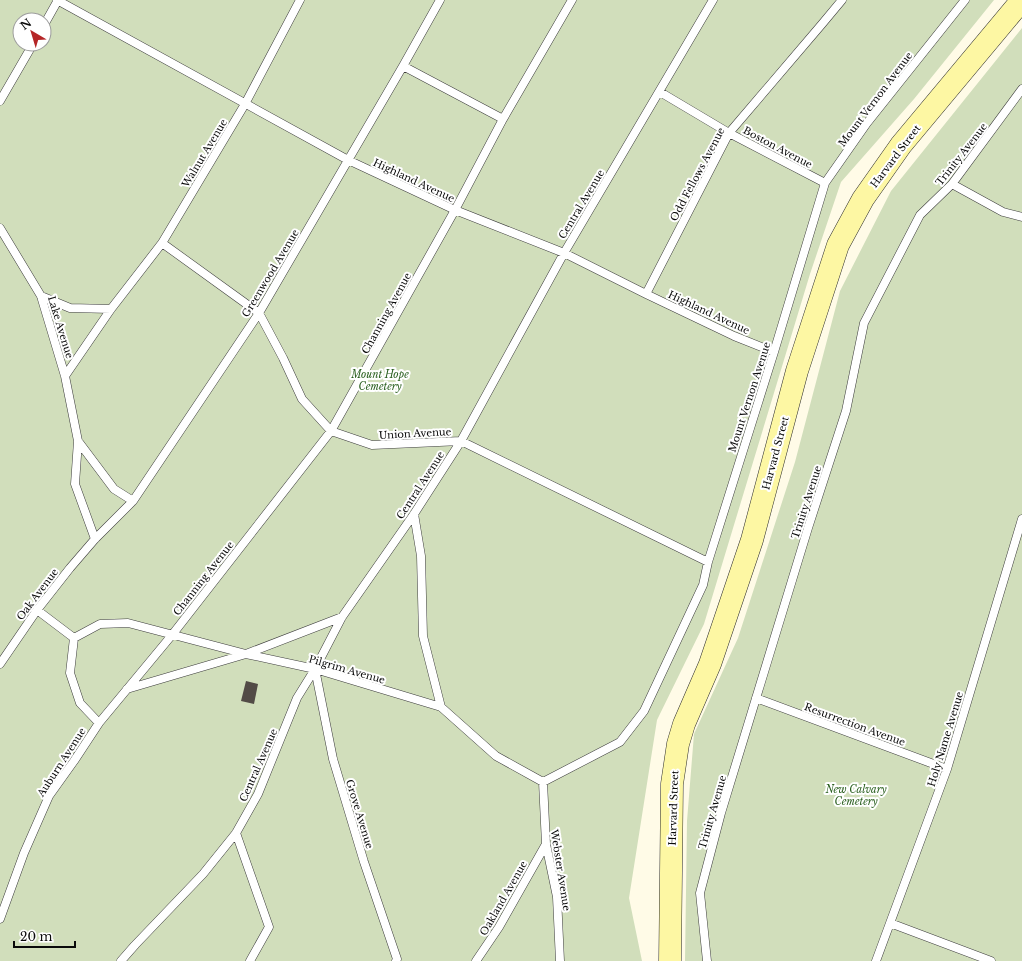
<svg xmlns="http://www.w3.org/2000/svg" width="1022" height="961" viewBox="0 0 1022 961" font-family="'Libre Baskerville',serif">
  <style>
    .cemetery { fill: #d1debb; fill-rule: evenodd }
    .building { fill: #524b46 }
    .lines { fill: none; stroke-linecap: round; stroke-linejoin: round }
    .service-casing { stroke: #3d3d3d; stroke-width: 9 }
    .secondary-casing { stroke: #2c2c2c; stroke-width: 23 }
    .service { stroke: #fff; stroke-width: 8 }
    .secondary { stroke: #fdf7a3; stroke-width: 22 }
    .labels { text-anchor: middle; stroke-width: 4; stroke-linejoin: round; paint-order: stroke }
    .street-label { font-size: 10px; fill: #0a0a0a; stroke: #fff }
    .park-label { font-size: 10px; font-style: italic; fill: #285e1d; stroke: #fff }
  </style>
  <rect width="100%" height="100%" fill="#fffbe7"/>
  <!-- cemetery -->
  <path class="cemetery" d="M 0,0 L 994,0 L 914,99 L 841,182 L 810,274 L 704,624 L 657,720 L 629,898 L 642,961 L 0,961 ZM 20,20 L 44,20 L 44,44 L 20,44 Z
    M 1022,28 L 1022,961 L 685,961 L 687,821 L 694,734 L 738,638 L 795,462 L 840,291 L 891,191 Z"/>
  <!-- building -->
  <path class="building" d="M 246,681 L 258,684 L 254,704 L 241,701 Z"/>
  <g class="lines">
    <defs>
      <path id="service" d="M 57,0 L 348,160 L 455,210 L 564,253 L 646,294 L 734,336 L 774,352
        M 44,25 L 58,0
        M 403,66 L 503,119
        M 660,92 L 729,133 L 825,183
        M 0,101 L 33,44
        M 952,184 L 1003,212 L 1022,217
        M 0,228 L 41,296 L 65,376 L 78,441 L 75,484 L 95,539
        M 162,243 L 259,313 L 283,358 L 302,399 L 331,431 L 372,445 L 461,441 L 708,562
        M 646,294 L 729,133 L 822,24 L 842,0
        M 41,296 L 70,308 L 111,309
        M 65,376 L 111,309 L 162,243 L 245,104 L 300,0
        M 78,441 L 114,489 L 133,501
        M 414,514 L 421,556 L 423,636 L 441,707
        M 37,610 L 74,638
        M 74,638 L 100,624 L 128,623 L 246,654 L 315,669 L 441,707 L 496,756 L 543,782
        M 74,638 L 70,673 L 80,703 L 99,723
        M 0,664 L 37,610 L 70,568 L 95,539 L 133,501 L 259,313 L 403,66 L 440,0
        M 315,669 L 333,759 L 364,862 L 397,959 L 396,961
        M 127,689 L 246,654 L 342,617
        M 756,698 L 947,769
        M 543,782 L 620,742 L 644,711 L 703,585 L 708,562 L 774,352 L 825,183 L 867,123 L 965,0
        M 543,782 L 546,844 L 557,897 L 560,961
        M 236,833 L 269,927 L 250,961
        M 0,919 L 24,853 L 49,796 L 74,761 L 99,723 L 172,635 L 331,431 L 455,210 L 503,119 L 572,0
        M 890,923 L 991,961
        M 121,961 L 135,945 L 203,874 L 236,833 L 258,794 L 297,698 L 315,669 L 342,617 L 414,514 L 461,441 L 564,253 L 713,0
        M 476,961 L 499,927 L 546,844
        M 707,961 L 700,893 L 721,813 L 808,528 L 846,411 L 864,323 L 920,215 L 952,184 L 1022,89
        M 876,961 L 947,769 L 1022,519"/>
      <path id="secondary" d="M 670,961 L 672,784 L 678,744 L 684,724 L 710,664 L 752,540 L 797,371 L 838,245 L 863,199 L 901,145 L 1022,0"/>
    </defs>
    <!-- service casing -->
    <use href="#service" class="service-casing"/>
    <!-- secondary casing -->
    <use href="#secondary" class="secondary-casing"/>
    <!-- service -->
    <use href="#service" class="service"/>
    <!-- secondary -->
    <use href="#secondary" class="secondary"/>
  </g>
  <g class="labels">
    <!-- street labels -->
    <g class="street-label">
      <text transform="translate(875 99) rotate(-53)" y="4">Mount Vernon Avenue</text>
      <text transform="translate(778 147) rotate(28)" y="4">Boston Avenue</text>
      <text transform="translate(204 153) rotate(-59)" y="4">Walnut Avenue</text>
      <text transform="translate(961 154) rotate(-52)" y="4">Trinity Avenue</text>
      <text transform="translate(895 156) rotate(-53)" y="4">Harvard Street</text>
      <text transform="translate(697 174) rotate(-62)" y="4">Odd Fellows Avenue</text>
      <text transform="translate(414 180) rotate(25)" y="4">Highland Avenue</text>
      <text transform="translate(581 204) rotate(-59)" y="4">Central Avenue</text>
      <text transform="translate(270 273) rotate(-59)" y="4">Greenwood Avenue</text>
      <text transform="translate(709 312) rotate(25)" y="4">Highland Avenue</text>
      <text transform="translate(386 313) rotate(-61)" y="4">Channing Avenue</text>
      <text transform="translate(61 327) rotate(73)" y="4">Lake Avenue</text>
      <text transform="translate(749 397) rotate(-72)" y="4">Mount Vernon Avenue</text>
      <text transform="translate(415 433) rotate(-3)" y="4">Union Avenue</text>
      <text transform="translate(775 453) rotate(-75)" y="4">Harvard Street</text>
      <text transform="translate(420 485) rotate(-57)" y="4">Central Avenue</text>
      <text transform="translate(806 502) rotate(-72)" y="4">Trinity Avenue</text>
      <text transform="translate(203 578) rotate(-52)" y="4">Channing Avenue</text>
      <text transform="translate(37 594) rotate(-53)" y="4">Oak Avenue</text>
      <text transform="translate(347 669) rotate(16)" y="4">Pilgrim Avenue</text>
      <text transform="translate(855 724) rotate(20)" y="4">Resurrection Avenue</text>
      <text transform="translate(945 739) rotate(-73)" y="4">Holy Name Avenue</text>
      <text transform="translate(61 762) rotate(-57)" y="4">Auburn Avenue</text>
      <text transform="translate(258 765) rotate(-66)" y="4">Central Avenue</text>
      <text transform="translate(673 808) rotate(-88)" y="4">Harvard Street</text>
      <text transform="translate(712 812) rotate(-74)" y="4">Trinity Avenue</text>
      <text transform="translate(360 814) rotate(73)" y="4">Grove Avenue</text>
      <text transform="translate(561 870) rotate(81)" y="4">Webster Avenue</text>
      <text transform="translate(503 898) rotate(-60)" y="4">Oakland Avenue</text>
    </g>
    <!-- park labels -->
    <g class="park-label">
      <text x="380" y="378">Mount Hope<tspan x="380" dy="12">Cemetery</tspan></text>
      <text x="856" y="793">New Calvary<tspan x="856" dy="12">Cemetery</tspan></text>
    </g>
  </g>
  <!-- north arrow -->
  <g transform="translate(32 32) rotate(322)"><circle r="19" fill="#ffffff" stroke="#9d9d9d"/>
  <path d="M0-3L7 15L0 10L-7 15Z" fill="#b52627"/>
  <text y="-6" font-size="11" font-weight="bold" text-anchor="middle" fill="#0a0a0a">N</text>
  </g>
  <!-- scale -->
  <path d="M14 941v6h61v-6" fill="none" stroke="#0a0a0a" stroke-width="2"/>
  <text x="20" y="941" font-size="12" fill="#0a0a0a" stroke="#ffffff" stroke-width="3" paint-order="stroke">20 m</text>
</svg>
